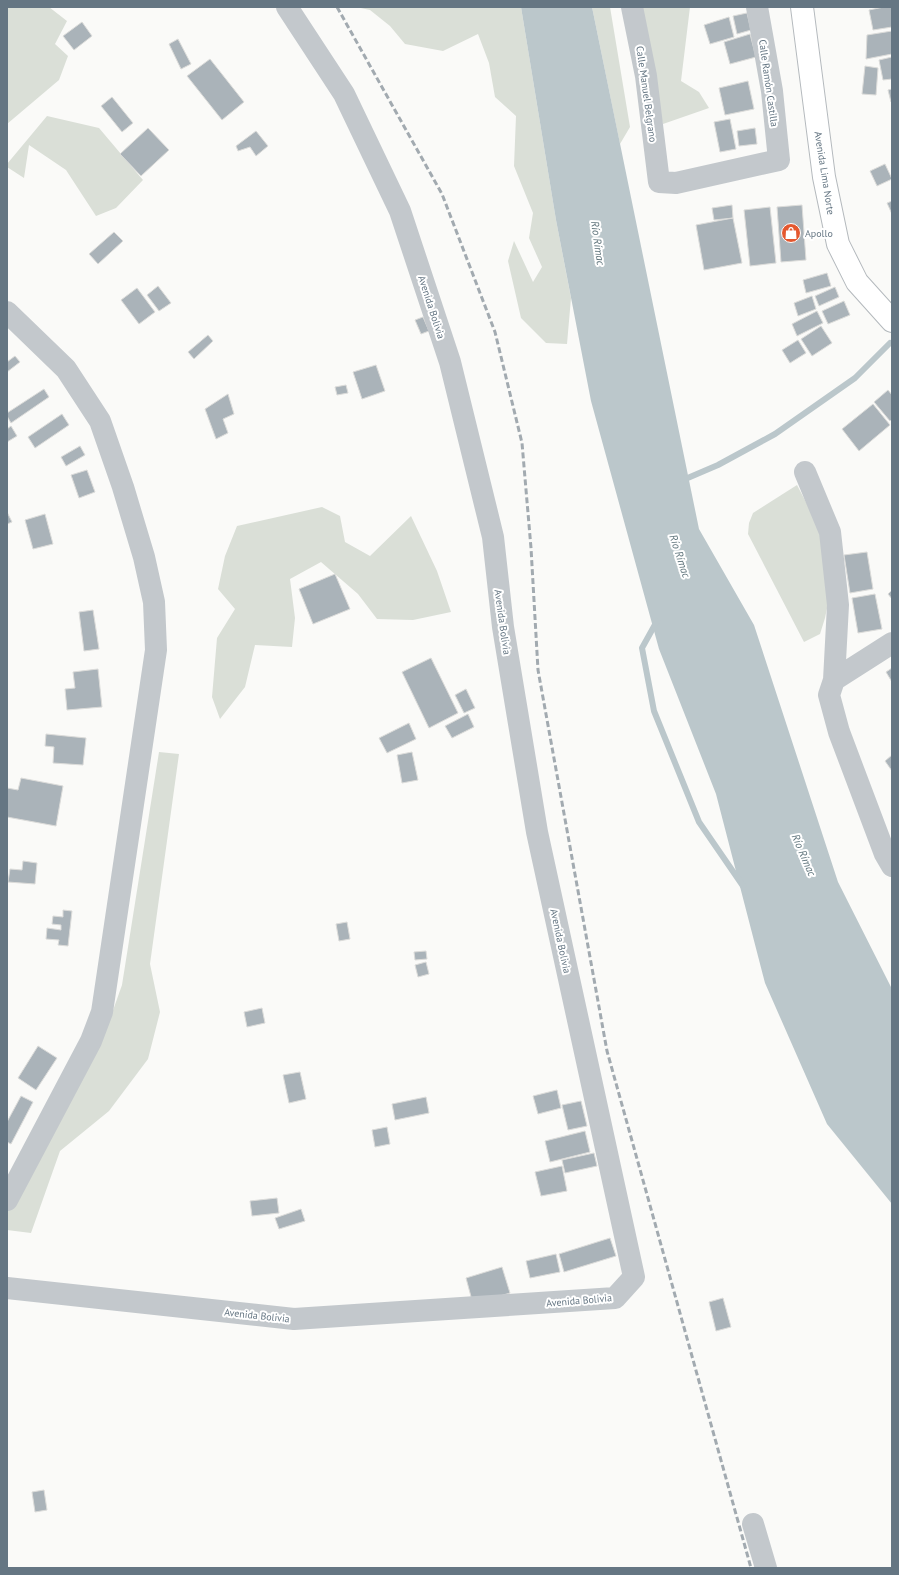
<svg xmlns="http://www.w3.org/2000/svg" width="899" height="1575" viewBox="0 0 899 1575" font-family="'PT Sans',sans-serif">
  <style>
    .green { fill: #dadfd7 }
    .water { fill: #bbc7cb }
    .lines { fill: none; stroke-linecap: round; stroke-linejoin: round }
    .stream { stroke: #bbc7cb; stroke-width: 6 }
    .building { fill: #aab3b9; stroke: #dcdcda }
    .trunk-casing { stroke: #b4b9bd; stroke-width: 24 }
    .minor { stroke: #c3c8cc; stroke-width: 22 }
    .tertiary { stroke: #c3c8cc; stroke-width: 22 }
    .trunk { stroke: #fff; stroke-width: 22 }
    .rail { stroke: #a2aab0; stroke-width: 3; stroke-dasharray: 6 3; stroke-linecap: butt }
    .labels { text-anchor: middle; stroke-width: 4; stroke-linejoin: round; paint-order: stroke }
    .street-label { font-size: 10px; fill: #657683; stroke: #fff }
    .poi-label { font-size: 10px; fill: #657683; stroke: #fff; text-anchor: start }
    .water-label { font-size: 11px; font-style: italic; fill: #60757c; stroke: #fff }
  </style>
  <rect width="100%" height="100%" fill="#fafaf8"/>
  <!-- green -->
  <path class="green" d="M 7,7 L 49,7 L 67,21 L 55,44 L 68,56 L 59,80 L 7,124 Z
    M 356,7 L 521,7 L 556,220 L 571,298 L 567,344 L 546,343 L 521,318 L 508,261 L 514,241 L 533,282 L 542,267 L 529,238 L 533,213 L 514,166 L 516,116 L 495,97 L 489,63 L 478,34 L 443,51 L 405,44 L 390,26 L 370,10 Z
    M 592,7 L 610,7 L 630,127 L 620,144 Z
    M 639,7 L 690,7 L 681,81 L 699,92 L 709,108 L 663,124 L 650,84 Z
    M 47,116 L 99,128 L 143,180 L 116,208 L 96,216 L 66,170 L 29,145 L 24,178 L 7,167 L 7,164 Z
    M 797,485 L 828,544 L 831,589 L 825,618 L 820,634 L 804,642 L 748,534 L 749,523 L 753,513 Z
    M 322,507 L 340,516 L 345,542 L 370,556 L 411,516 L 437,571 L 451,612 L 413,620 L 377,619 L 358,594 L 321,562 L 290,579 L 295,618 L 292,647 L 255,645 L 245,687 L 220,719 L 212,697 L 217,638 L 235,609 L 218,589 L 225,556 L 237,526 Z
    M 159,752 L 179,754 L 150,964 L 160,1012 L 148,1059 L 109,1111 L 60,1151 L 31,1233 L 7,1230 L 7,1213 L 106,1030 L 122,985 Z"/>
  <!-- water -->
  <path class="water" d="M 521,7 L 592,7 L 699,529 L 754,625 L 838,882 L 892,989 L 892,1204 L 827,1124 L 765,983 L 716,794 L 659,649 L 591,401 L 556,220 Z"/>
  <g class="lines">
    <!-- stream -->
    <path class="stream" d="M 683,480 L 718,465 L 775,434 L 855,378 L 890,343
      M 657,621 L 642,648 L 654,711 L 699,822 L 743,886"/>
  </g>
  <!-- building -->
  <path class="building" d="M 884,7 L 892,7 L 892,27 L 873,30 L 869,10 Z
    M 747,13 L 751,30 L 737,34 L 733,16 Z
    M 729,17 L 734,37 L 710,44 L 704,25 Z
    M 82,22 L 92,36 L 74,50 L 63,36 Z
    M 892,31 L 892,54 L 866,59 L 867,35 Z
    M 750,34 L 756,57 L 730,64 L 724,42 Z
    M 178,39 L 191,64 L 181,69 L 169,44 Z
    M 892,57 L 892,79 L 883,80 L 879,60 Z
    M 210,59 L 244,102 L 222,120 L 187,76 Z
    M 865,66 L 878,68 L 876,95 L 862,94 Z
    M 748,81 L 754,109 L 725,115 L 719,88 Z
    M 892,89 L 892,102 L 891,102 L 888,90 Z
    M 112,97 L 133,123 L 122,132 L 101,106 Z
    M 730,119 L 736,149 L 720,152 L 714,122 Z
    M 148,128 L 169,150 L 141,176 L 120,154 Z
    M 755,128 L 757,144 L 739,146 L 737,131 Z
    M 256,131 L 268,146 L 256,156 L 250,147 L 238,151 L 236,146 Z
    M 885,164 L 892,179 L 877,186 L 870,171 Z
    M 892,201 L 892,214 L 887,203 Z
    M 732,205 L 733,218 L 714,220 L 712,208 Z
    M 802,205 L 806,260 L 781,262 L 777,207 Z
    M 770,207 L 776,263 L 750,266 L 744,210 Z
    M 733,218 L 742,263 L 704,270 L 696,225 Z
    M 114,232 L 123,241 L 98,264 L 89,254 Z
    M 827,273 L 831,286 L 806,293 L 803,280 Z
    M 158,286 L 171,303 L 159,311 L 147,295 Z
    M 835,287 L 839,297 L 819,306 L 815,296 Z
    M 137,288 L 155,312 L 139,324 L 121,300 Z
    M 812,296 L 816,309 L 798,316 L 794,303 Z
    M 844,301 L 850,315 L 828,324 L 822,311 Z
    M 817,311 L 823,323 L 797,336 L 792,324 Z
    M 423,317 L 429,331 L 421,334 L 415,320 Z
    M 821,326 L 832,343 L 812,356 L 801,339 Z
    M 208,335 L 213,341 L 194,359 L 188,352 Z
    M 798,340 L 806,353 L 790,363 L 782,350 Z
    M 15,356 L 20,362 L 7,372 L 7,362 Z
    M 376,365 L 385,391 L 362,399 L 353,372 Z
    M 346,385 L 348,393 L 337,395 L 335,387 Z
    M 44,389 L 49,397 L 11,423 L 7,416 L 7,413 Z
    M 888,390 L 892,395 L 892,419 L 890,421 L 874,402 Z
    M 228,394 L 234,414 L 223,419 L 228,433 L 216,439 L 205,409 Z
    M 873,404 L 890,425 L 859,451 L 842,429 Z
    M 62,414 L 69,425 L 35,448 L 28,437 Z
    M 11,426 L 17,436 L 7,442 L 7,429 Z
    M 80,446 L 85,455 L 66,466 L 61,457 Z
    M 87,470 L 95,492 L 79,498 L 71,475 Z
    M 7,512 L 12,522 L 7,524 Z
    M 45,514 L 53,544 L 33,549 L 25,520 Z
    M 867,552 L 873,589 L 850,593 L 844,555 Z
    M 335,574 L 350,609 L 313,624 L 299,589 Z
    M 892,590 L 892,599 L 888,594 Z
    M 875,594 L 882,629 L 858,633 L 852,598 Z
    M 93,610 L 99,649 L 84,651 L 79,612 Z
    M 431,658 L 458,713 L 429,728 L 402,672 Z
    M 892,668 L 892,682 L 886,672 Z
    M 98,669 L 102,707 L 67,710 L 65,689 L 75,688 L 73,672 Z
    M 466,689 L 475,708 L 464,713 L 455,695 Z
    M 468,714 L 474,727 L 452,738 L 445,726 Z
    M 409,723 L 416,739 L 387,753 L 379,738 Z
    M 46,734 L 86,738 L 83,765 L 53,763 L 54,747 L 45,746 Z
    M 412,752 L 418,780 L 402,783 L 397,755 Z
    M 892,755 L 892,771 L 885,761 Z
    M 21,778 L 63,786 L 56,826 L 7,817 L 7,788 L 18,790 Z
    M 23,861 L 37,863 L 35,884 L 8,882 L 10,869 L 22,870 Z
    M 63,910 L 72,911 L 68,946 L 58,945 L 59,940 L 46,939 L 47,928 L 61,930 L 61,925 L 52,924 L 53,916 L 63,917 Z
    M 347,922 L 350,939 L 339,941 L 336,924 Z
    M 426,951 L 427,959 L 415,960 L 414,952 Z
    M 426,962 L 429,974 L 418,977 L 415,965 Z
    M 262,1008 L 265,1023 L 247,1027 L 244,1012 Z
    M 38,1046 L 57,1058 L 36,1090 L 18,1078 Z
    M 300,1072 L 306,1099 L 289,1103 L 283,1075 Z
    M 557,1090 L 561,1108 L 538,1114 L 533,1096 Z
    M 21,1096 L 33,1102 L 11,1144 L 7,1142 L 7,1122 Z
    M 426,1097 L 429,1113 L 395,1120 L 392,1104 Z
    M 581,1101 L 587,1126 L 568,1130 L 562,1105 Z
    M 387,1127 L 390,1144 L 375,1147 L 372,1130 Z
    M 585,1131 L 590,1152 L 550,1162 L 545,1141 Z
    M 594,1153 L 597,1166 L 565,1173 L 562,1160 Z
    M 562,1166 L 567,1191 L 541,1196 L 535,1172 Z
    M 277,1198 L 279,1213 L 252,1216 L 250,1201 Z
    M 301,1209 L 305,1221 L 279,1229 L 275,1218 Z
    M 610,1238 L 616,1256 L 564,1272 L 559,1254 Z
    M 556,1254 L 560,1272 L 530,1278 L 526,1261 Z
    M 502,1267 L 510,1293 L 473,1304 L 466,1278 Z
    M 723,1298 L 731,1327 L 716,1331 L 709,1302 Z
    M 44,1490 L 47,1510 L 35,1512 L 32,1492 Z"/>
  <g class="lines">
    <defs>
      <path id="trunk" d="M 802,7 L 824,177 L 838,244 L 857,282 L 892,321"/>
    </defs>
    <!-- trunk casing -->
    <use href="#trunk" class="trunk-casing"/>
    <!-- minor -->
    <path class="minor" d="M 632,7 L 646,76 L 659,182 L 676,183 L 779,160 L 772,91 L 757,7
      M 805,472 L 830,532 L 838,605 L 834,680 L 829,695 L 839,732 L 885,854 L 892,866
      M 834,680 L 892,643
      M 7,1288 L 294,1319 L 615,1298 L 634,1277 L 537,832 L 503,627 L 493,537 L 450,362 L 400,211 L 344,94 L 287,7
      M 753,1524 L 766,1568"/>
    <!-- tertiary -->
    <path class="tertiary" d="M 7,312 L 66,369 L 100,421 L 123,487 L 144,557 L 154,602 L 156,650 L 102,1012 L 91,1041 L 7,1200"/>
    <!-- trunk -->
    <use href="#trunk" class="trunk"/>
    <!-- rail -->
    <path class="rail" d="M 337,7 L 442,194 L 495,332 L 522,443 L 531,548 L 538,670 L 607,1051 L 751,1568"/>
  </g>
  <!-- icons -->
  <defs>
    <symbol id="shop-disc" viewBox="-11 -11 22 22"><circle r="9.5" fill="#e4572e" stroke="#fff"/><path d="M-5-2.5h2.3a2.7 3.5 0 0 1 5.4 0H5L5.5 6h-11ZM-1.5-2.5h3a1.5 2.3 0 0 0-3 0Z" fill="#fff"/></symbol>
  </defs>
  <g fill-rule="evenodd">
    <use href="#shop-disc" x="780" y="222" width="22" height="22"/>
  </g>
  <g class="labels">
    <!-- street labels -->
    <g class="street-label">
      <text transform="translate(769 83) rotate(82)" y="4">Calle Ramón Castilla</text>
      <text transform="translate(647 94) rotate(82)" y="4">Calle Manuel Belgrano</text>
      <text transform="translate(825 173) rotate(81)" y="4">Avenida Lima Norte</text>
      <text transform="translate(432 307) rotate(72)" y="4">Avenida Bolivia</text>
      <text transform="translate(503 622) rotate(82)" y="4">Avenida Bolivia</text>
      <text transform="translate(561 941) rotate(78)" y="4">Avenida Bolivia</text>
      <text transform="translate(579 1300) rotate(-5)" y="4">Avenida Bolivia</text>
      <text transform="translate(257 1315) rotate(6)" y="4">Avenida Bolivia</text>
    </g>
    <!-- poi labels -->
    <g class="poi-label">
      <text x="805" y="237">Apollo</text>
    </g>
    <!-- water labels -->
    <g class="water-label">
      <text transform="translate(598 243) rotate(82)" y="4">Río Rímac</text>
      <text transform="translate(680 556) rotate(72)" y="4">Río Rímac</text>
      <text transform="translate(804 855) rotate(67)" y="4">Río Rímac</text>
    </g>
  </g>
  <!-- border -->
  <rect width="899" height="1575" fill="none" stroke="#657683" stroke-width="16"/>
</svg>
